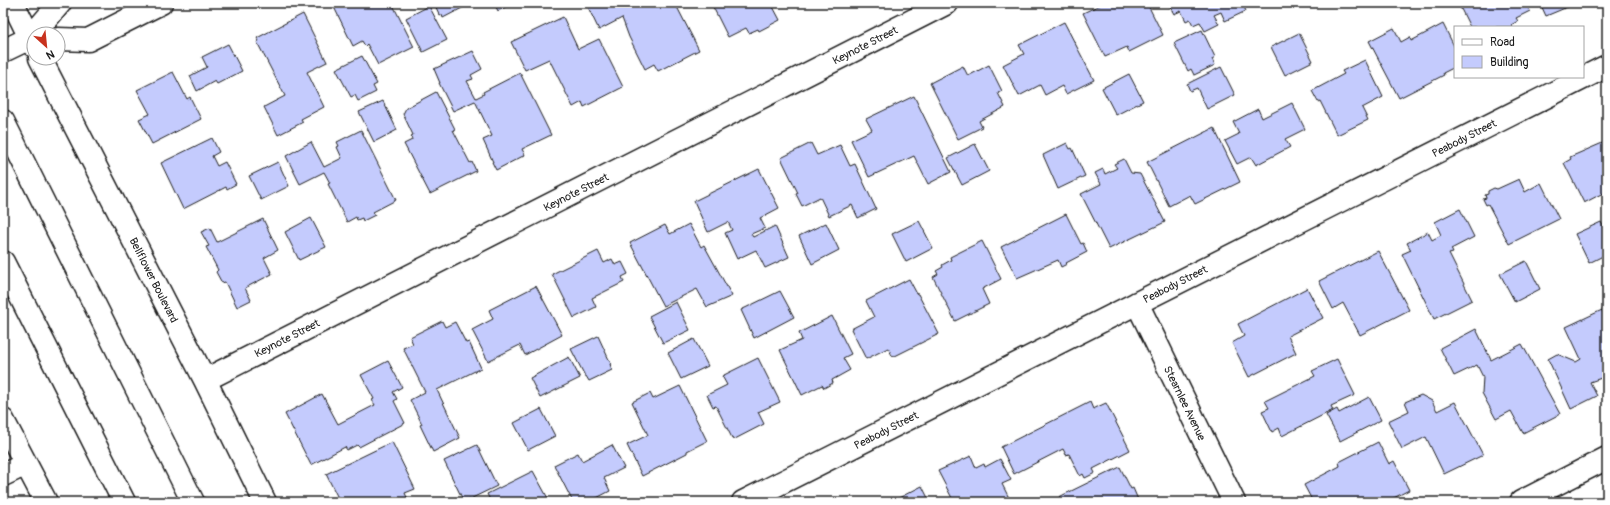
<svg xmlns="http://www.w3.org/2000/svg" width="1610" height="505" viewBox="0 0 1610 505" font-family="Pangolin,sans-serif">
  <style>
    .building { fill: #c4cbfd; stroke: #1c1c1c }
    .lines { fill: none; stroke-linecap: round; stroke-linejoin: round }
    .street-casing { stroke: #1c1c1c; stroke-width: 25 }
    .secondary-casing { stroke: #1c1c1c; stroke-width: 25 }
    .street { stroke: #fff; stroke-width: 22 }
    .secondary { stroke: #fff; stroke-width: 22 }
    .labels { text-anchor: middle; stroke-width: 3; stroke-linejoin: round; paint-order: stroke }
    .street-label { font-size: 11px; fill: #1c1c1c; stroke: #fff }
  </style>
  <rect width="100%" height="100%" fill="#fff"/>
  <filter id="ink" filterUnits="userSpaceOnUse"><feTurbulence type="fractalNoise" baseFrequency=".025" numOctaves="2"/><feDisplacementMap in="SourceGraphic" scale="8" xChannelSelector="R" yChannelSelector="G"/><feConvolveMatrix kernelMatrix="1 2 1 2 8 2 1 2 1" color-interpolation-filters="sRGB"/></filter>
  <g filter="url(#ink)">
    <!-- building -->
    <path class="building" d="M 332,3 L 392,3 L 414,47 L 378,65 L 367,44 L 365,46 L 362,41 L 353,46 Z
      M 434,3 L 462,3 L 464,7 L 443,18 L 442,15 L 440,16 Z
      M 494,3 L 513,3 L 498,11 Z
      M 586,3 L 675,3 L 699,50 L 658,71 L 654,64 L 645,69 L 629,37 L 622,18 L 599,30 Z
      M 711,3 L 771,3 L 780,20 L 759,31 L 758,29 L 749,33 L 746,28 L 728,37 Z
      M 1104,3 L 1147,3 L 1163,35 L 1129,52 L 1127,47 L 1105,57 L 1083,13 Z
      M 1168,3 L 1242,3 L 1246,11 L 1225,21 L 1221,12 L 1214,15 L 1219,24 L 1205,31 L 1200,22 L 1193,25 L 1190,19 L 1186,21 L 1181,11 L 1174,14 Z
      M 1458,3 L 1526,3 L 1530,11 L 1516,18 L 1518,21 L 1511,25 L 1513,27 L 1470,27 Z
      M 1540,3 L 1577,3 L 1546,16 Z
      M 429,6 L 447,40 L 423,52 L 406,18 Z
      M 303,14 L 327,62 L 307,72 L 324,107 L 301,119 L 303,122 L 278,135 L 264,107 L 285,96 L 257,42 L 259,41 L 257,38 Z
      M 563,17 L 578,49 L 599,39 L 623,87 L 584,107 L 582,102 L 573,107 L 549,59 L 525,70 L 511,42 Z
      M 1064,22 L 1094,80 L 1066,94 L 1062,86 L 1045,95 L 1040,85 L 1019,96 L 1003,65 L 1024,54 L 1019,45 Z
      M 1443,24 L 1455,48 L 1455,67 L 1443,73 L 1444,75 L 1399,98 L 1369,41 L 1394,28 L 1401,42 L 1410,37 L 1411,41 Z
      M 1202,30 L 1215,57 L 1212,59 L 1215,65 L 1194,75 L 1191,69 L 1188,71 L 1174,43 Z
      M 1299,33 L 1313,61 L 1285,75 L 1271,47 Z
      M 228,44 L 242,71 L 217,84 L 215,81 L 197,91 L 190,76 L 207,67 L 202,57 Z
      M 473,51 L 482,69 L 471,75 L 473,79 L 467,81 L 476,98 L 484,94 L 483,92 L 520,73 L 551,135 L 522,149 L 525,155 L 496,170 L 492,162 L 493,162 L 483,140 L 492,136 L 475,101 L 453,111 L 439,83 L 440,83 L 434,69 Z
      M 362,56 L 377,84 L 373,86 L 376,92 L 358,101 L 355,95 L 351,97 L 336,69 Z
      M 1365,60 L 1383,97 L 1362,108 L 1368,120 L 1337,135 L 1320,101 L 1318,102 L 1312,91 L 1344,74 L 1342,71 Z
      M 989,65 L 1002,91 L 998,93 L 1005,107 L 979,121 L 982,127 L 958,139 L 930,83 L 963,66 L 968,76 Z
      M 1221,67 L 1235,95 L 1207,109 L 1197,88 L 1190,91 L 1187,84 Z
      M 173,72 L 187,99 L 190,97 L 201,119 L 152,144 L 139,119 L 150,114 L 137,90 Z
      M 1129,74 L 1143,101 L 1116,115 L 1102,88 Z
      M 436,92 L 455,129 L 453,130 L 470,163 L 472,162 L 476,171 L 430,194 L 404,144 L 412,140 L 411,136 L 413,135 L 403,114 L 406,108 Z
      M 914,96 L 951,172 L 928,184 L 914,156 L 869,177 L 851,140 L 872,130 L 866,119 Z
      M 383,101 L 397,130 L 374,142 L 359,112 Z
      M 1292,103 L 1305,129 L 1285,139 L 1290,147 L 1256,165 L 1251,157 L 1237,164 L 1225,141 L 1239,134 L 1233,122 L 1258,109 L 1262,118 Z
      M 1214,128 L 1240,182 L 1195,204 L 1190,195 L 1169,206 L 1147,162 Z
      M 361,130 L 396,200 L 373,212 L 375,215 L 363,221 L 362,218 L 357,220 L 356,217 L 347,222 L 328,184 L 330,183 L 324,172 L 300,184 L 286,156 L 311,142 L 324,167 L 342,158 L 337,147 L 339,146 L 337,142 Z
      M 212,138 L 219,152 L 212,156 L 217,166 L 225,162 L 236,184 L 227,189 L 226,187 L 183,209 L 161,163 Z
      M 1607,141 L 1607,191 L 1584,203 L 1564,163 L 1571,159 L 1570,157 Z
      M 811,143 L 817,155 L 840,145 L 850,166 L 855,164 L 876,209 L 858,218 L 852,205 L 829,216 L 820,197 L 802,206 L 796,194 L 798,193 L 781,158 Z
      M 1067,143 L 1070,149 L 1072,148 L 1085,176 L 1058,189 L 1043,155 Z
      M 975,144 L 989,171 L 962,185 L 948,158 Z
      M 1124,159 L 1131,173 L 1140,174 L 1165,222 L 1109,249 L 1081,194 L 1101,184 L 1095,173 L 1103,169 L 1105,174 L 1117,168 L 1114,164 Z
      M 278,162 L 289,186 L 261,200 L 249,176 Z
      M 759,169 L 779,208 L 760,218 L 765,228 L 751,234 L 753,237 L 775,226 L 789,257 L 765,268 L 756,250 L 737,259 L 725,233 L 732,230 L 728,222 L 708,232 L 694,201 Z
      M 1519,179 L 1525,192 L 1541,183 L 1559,219 L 1509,244 L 1488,204 L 1486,205 L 1483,199 L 1486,198 L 1485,195 L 1488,194 L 1488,191 L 1494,188 L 1497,189 Z
      M 1460,209 L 1474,237 L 1451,249 L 1453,253 L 1449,254 L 1472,300 L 1434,319 L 1402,254 L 1411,250 L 1407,243 L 1428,232 L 1432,240 L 1441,235 L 1435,222 Z
      M 1066,214 L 1081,244 L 1083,243 L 1087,252 L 1066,263 L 1067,264 L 1061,267 L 1058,260 L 1017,278 L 1001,247 Z
      M 311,218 L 326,247 L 299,260 L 285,232 Z
      M 263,219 L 278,250 L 264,258 L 272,274 L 245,288 L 251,300 L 237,307 L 225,282 L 222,283 L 216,272 L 218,270 L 206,247 L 209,246 L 201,232 L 210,228 L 217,242 Z
      M 919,221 L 933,248 L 906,262 L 892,234 Z
      M 1601,222 L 1607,234 L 1607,254 L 1589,263 L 1575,234 Z
      M 826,223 L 839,250 L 812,264 L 799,236 Z
      M 689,224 L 701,247 L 704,245 L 732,296 L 707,307 L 697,289 L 663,306 L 630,243 L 665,225 L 670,234 Z
      M 982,241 L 1001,279 L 982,289 L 989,304 L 955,321 L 933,277 L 938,274 L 936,271 L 943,267 L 942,265 L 951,260 L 950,257 Z
      M 598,251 L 604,263 L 612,259 L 615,265 L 622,262 L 628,274 L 622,277 L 624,282 L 592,298 L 596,307 L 574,318 L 552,274 Z
      M 1378,251 L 1409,310 L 1360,335 L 1343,303 L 1333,309 L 1319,281 Z
      M 1526,261 L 1540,289 L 1515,302 L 1500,274 Z
      M 909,279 L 917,294 L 918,294 L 939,334 L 893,357 L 888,348 L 866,359 L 851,329 L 874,317 L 866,301 Z
      M 536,286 L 562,335 L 525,355 L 520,345 L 488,361 L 472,330 L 493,319 L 489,310 Z
      M 1307,288 L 1323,318 L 1288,336 L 1296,353 L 1249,377 L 1232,343 L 1244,336 L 1238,324 Z
      M 780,291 L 794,317 L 754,338 L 741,310 Z
      M 676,302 L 690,330 L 663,343 L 649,316 Z
      M 1602,310 L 1607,321 L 1607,376 L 1590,382 L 1597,396 L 1571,409 L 1548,359 L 1557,354 L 1576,362 L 1581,359 L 1566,327 Z
      M 832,316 L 851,354 L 843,358 L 850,370 L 832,380 L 833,383 L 824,388 L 822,385 L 802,395 L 780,350 L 802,340 L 799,333 Z
      M 442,321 L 445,327 L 455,322 L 466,343 L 469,342 L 481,368 L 437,390 L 460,438 L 433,452 L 420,425 L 422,424 L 410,400 L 425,392 L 403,348 L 413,344 L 410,337 Z
      M 1476,329 L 1491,360 L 1522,344 L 1560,414 L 1523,433 L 1511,411 L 1496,419 L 1482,393 L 1483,377 L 1477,365 L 1454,376 L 1440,348 Z
      M 598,336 L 611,364 L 610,364 L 612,370 L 589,381 L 586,376 L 585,376 L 571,349 Z
      M 694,339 L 708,366 L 681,379 L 668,353 Z
      M 569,357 L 580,378 L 540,398 L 530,378 Z
      M 758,358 L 780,402 L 758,412 L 764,424 L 733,440 L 716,406 L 713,407 L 707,395 L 727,385 L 722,376 Z
      M 1337,359 L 1355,395 L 1331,406 L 1333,410 L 1282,436 L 1279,428 L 1272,432 L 1262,411 L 1269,408 L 1265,401 L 1315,376 L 1312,371 Z
      M 388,361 L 402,387 L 393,392 L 397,399 L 394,401 L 405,423 L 359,447 L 357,445 L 347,450 L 345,447 L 311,465 L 285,414 L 322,394 L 338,424 L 375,405 L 372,400 L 374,399 L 361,375 Z
      M 680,386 L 707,441 L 687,451 L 687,453 L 642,476 L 627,445 L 648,435 L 632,402 L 650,393 L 653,399 Z
      M 1421,395 L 1432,401 L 1437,411 L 1455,402 L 1483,455 L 1444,474 L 1426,437 L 1402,449 L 1388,421 L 1409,411 L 1405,402 Z
      M 1369,397 L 1381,420 L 1340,441 L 1326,415 L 1337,409 L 1339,413 Z
      M 1090,402 L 1093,409 L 1106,403 L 1130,450 L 1093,469 L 1095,473 L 1085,478 L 1083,474 L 1080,476 L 1069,454 L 1066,455 L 1063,449 L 1014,474 L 1001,447 Z
      M 541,409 L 555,436 L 528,450 L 514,423 Z
      M 392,442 L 415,489 L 405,493 L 409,502 L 340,502 L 326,474 Z
      M 1378,442 L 1389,464 L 1394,461 L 1409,490 L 1386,502 L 1313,502 L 1304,485 L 1340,466 L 1339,462 Z
      M 477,445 L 497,486 L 464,502 L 444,461 Z
      M 612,445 L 624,468 L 604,478 L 610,491 L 589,502 L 573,502 L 554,465 L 578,453 L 582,461 Z
      M 971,456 L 976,468 L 984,464 L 985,467 L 1000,459 L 1011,480 L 1002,484 L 1011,502 L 954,502 L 938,471 Z
      M 1120,467 L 1131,489 L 1133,488 L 1139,502 L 1061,502 L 1059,497 Z
      M 533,471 L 550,502 L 491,502 L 487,494 Z
      M 922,486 L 930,502 L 896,502 L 895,500 Z"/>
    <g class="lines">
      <defs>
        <path id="street" d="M 13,3 L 34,46
          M 40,58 L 205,380 L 265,502
          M 1137,303 L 1234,502
          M 205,380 L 947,3
          M 3,420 L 46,502
          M 3,475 L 26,464
          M 743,502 L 1607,66
          M 1521,502 L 1607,458"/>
        <path id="secondary" d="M 58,39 L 88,40 L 161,3
          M 3,51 L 30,38 L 60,3
          M 3,121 L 193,502
          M 3,262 L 124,502"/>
      </defs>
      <!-- street casing -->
      <use href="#street" class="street-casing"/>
      <!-- secondary casing -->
      <use href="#secondary" class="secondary-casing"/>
      <!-- street -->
      <use href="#street" class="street"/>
      <!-- secondary -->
      <use href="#secondary" class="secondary"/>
    </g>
  </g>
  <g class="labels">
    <!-- street labels -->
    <g class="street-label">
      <text transform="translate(865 45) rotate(-27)" y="4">Keynote Street</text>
      <text transform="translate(1464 138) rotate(-27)" y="4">Peabody Street</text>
      <text transform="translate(576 192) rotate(-27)" y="4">Keynote Street</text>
      <text transform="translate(154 280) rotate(63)" y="4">Bellflower Boulevard</text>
      <text transform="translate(1175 284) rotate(-27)" y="4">Peabody Street</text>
      <text transform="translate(287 338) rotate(-27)" y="4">Keynote Street</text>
      <text transform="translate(1185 403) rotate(64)" y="4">Stearnlee Avenue</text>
      <text transform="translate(886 430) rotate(-27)" y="4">Peabody Street</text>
    </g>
  </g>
  <!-- margin -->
  <rect width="1610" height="505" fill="none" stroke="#fff" stroke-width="16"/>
  <rect x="8" y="8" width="1594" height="489" fill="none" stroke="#1c1c1c" stroke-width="1.5" filter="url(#ink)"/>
  <!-- legend -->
  <rect x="1454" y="26" width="130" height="52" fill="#ffffff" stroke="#a4a4a4"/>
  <rect x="1462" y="39" width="20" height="6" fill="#ffffff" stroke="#a4a4a4"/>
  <text x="1490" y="46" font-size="12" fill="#1c1c1c">Road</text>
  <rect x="1462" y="56" width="20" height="12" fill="#c4cbfd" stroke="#a4a4a4"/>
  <text x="1490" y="66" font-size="12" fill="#1c1c1c">Building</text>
  <!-- north arrow -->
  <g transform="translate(46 46) rotate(153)"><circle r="19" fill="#ffffff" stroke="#a4a4a4"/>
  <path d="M0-3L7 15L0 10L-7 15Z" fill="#c8321e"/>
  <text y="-6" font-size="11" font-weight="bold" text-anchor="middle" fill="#1c1c1c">N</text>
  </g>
</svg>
